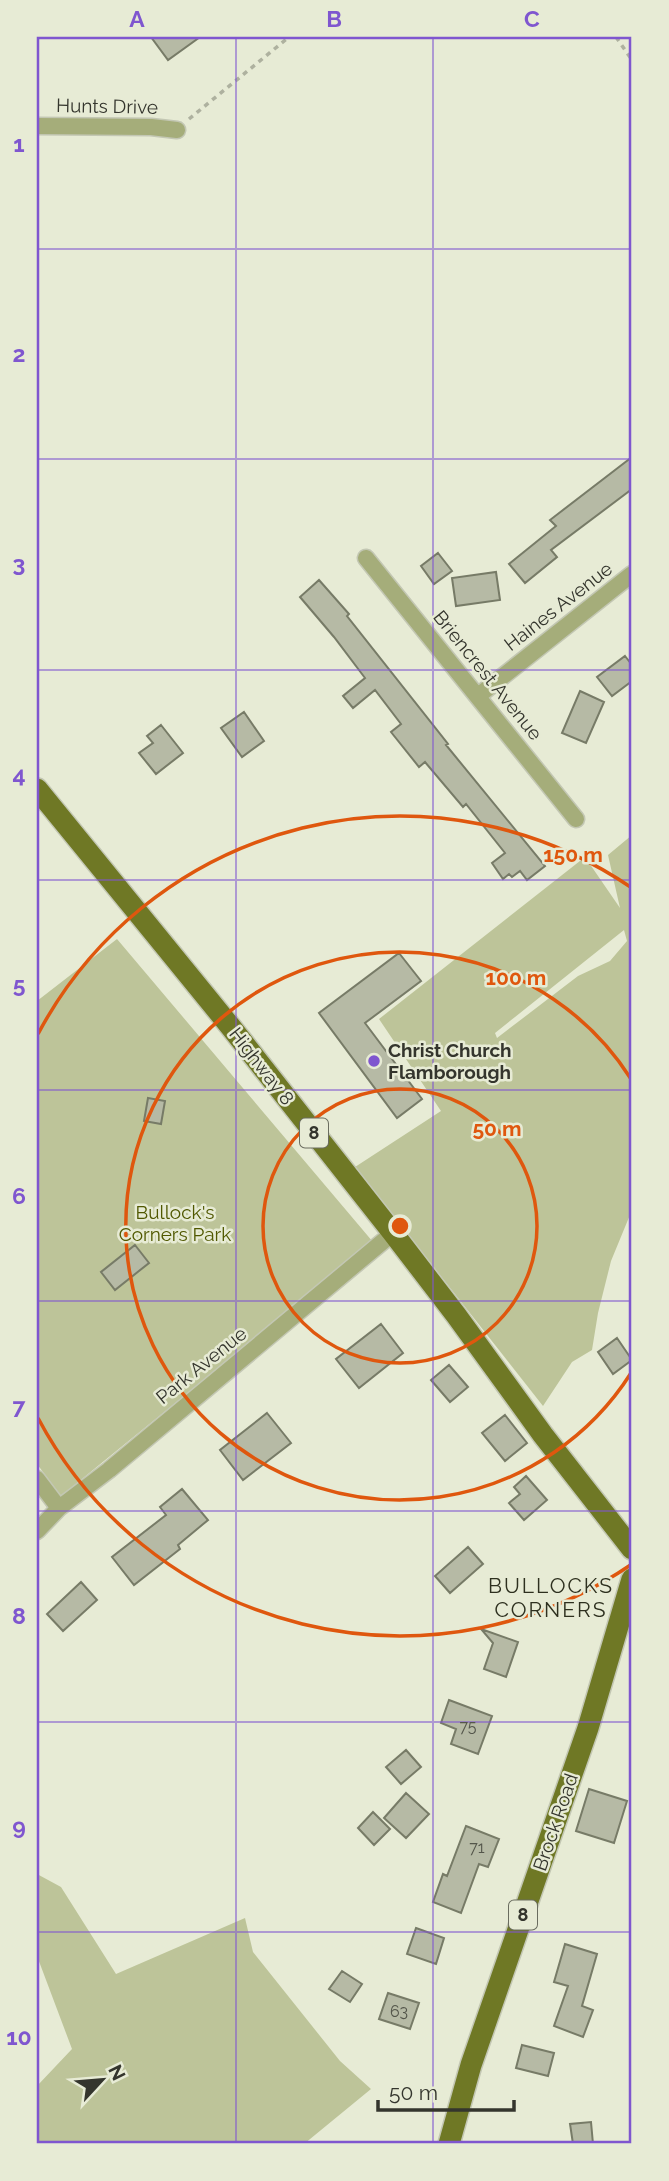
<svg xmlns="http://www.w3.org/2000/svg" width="669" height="2181" viewBox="0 0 669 2181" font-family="Raleway,sans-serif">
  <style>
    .green { fill: #bdc499; fill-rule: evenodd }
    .building { fill: #b6baa5; stroke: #777b67; stroke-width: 2 }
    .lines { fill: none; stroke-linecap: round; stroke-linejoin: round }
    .street-casing { stroke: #c3c7b3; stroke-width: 19 }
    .primary-casing { stroke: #c3c7b3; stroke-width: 24 }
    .path { stroke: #aeb19f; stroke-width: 3.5; stroke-dasharray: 5 5; stroke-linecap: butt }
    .street { stroke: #a5ad7a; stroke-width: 16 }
    .primary { stroke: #6f7825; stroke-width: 21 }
    .grid { fill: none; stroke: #7f56cf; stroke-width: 2; stroke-opacity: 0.55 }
    .ring { fill: none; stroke: #df570e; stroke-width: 3.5 }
    .poi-dot { fill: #7f56cf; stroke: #e7ebd5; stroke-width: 2.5 }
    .labels { text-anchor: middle; stroke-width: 5; stroke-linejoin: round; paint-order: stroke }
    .number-label { font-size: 16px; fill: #54564b }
    .shield { fill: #e7ebd5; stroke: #6a6c5f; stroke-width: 2 }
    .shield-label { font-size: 18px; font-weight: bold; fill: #34352d }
    .street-label { font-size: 19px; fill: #34352d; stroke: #e7ebd5 }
    .poi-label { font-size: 19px; font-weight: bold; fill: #34352d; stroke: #e7ebd5; text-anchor: start }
    .park-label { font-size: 19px; fill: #505800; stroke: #e7ebd5 }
    .neighbourhood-label { font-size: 21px; letter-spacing: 2px; fill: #2e301f; stroke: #e7ebd5 }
    .centre { fill: #df570e; stroke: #e7ebd5; stroke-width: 3.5 }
    .ring-label { font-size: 21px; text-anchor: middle; font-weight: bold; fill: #df570e; stroke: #e7ebd5; stroke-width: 5; stroke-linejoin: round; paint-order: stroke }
    .neatline { fill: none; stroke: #7f56cf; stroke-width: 2.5 }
    .grid-label { font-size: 23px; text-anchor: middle; font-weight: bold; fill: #7f56cf }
  </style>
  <rect width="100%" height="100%" fill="#e7ebd5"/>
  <!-- green -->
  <path class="green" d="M 632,835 L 632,1210 L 611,1261 L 598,1313 L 592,1350 L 572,1362 L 543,1406 L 355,1167 L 441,1111 L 379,1019 L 585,857 L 620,908 L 608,855 ZM 624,930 L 627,941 L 610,961 L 578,976 L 497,1038 L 495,1033 Z
    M 117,939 L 373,1242 L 61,1496 L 37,1464 L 37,1001 Z
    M 37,1874 L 61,1887 L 116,1974 L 245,1918 L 253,1952 L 340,2061 L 371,2089 L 304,2144 L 37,2144 L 37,2086 L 72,2049 L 37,1956 Z"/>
  <!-- building -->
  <path class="building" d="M 151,37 L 200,37 L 168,60 Z
    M 632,457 L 632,489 L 551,550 L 557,557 L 525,583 L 509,564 L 556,526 L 550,520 Z
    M 438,553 L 452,571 L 434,584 L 421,566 Z
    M 496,572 L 500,600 L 456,606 L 452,578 Z
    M 319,580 L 349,614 L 347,616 L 448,744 L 446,745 L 545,866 L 527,880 L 520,871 L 512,877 L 509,874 L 503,879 L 492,863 L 505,853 L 466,804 L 463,807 L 425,762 L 419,767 L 391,732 L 401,724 L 375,690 L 353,708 L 343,696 L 365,678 L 334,637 L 300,597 Z
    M 625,656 L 632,665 L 632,681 L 612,696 L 597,677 Z
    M 580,691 L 604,702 L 586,743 L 562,733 Z
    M 244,712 L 264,741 L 242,757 L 221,728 Z
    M 161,725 L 183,753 L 156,774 L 139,753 L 153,743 L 147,736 Z
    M 399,953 L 421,981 L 365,1023 L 422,1099 L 397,1118 L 319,1013 Z
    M 148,1098 L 165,1101 L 161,1124 L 144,1121 Z
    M 135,1245 L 149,1263 L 115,1290 L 101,1272 Z
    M 381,1324 L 403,1353 L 359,1388 L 336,1359 Z
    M 617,1338 L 632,1360 L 613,1374 L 598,1352 Z
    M 449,1365 L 468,1387 L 450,1402 L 431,1380 Z
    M 267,1413 L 291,1443 L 243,1480 L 220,1450 Z
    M 505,1415 L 527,1443 L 505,1461 L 482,1433 Z
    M 526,1476 L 547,1500 L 524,1520 L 509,1503 L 520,1494 L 514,1487 Z
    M 182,1489 L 208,1520 L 178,1545 L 180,1549 L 134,1585 L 112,1557 L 166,1515 L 160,1507 Z
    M 468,1547 L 483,1564 L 450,1593 L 435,1576 Z
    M 81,1582 L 97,1600 L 63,1631 L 47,1614 Z
    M 481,1629 L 518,1642 L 506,1677 L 484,1669 L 493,1643 Z
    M 449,1700 L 492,1716 L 478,1754 L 451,1744 L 456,1729 L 441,1723 Z
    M 406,1750 L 421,1767 L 401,1784 L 386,1767 Z
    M 589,1789 L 627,1801 L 614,1843 L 576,1831 Z
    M 406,1793 L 429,1814 L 406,1838 L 384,1818 Z
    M 373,1812 L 390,1829 L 374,1845 L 358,1828 Z
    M 466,1826 L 499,1839 L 488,1867 L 479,1864 L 461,1913 L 433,1902 L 443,1874 L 447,1876 Z
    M 416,1928 L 444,1938 L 436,1964 L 407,1954 Z
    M 565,1944 L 597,1954 L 582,2006 L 593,2010 L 583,2037 L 554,2026 L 568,1986 L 554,1982 Z
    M 342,1971 L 362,1984 L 350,2002 L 329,1989 Z
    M 388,1993 L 419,2003 L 410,2029 L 379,2019 Z
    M 522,2045 L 554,2053 L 548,2076 L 516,2068 Z
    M 591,2122 L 593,2144 L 573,2144 L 570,2124 Z"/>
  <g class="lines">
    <defs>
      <path id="street" d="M 37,126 L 151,127 L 177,130
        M 366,558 L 576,819
        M 478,696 L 632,574
        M 37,1479 L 59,1508
        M 37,1531 L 59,1508 L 109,1470 L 393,1233"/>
      <path id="primary" d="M 37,789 L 230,1026 L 393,1233 L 456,1315 L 543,1435 L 632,1549
        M 449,2144 L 471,2065 L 588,1728 L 632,1579"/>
    </defs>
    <!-- street casing -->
    <use href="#street" class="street-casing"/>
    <!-- primary casing -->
    <use href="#primary" class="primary-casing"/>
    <!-- path -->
    <path class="path" d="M 616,37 L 632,60
      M 189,119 L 289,37"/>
    <!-- street -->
    <use href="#street" class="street"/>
    <!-- primary -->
    <use href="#primary" class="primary"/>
  </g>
  <!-- grid -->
  <path class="grid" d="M 236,37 L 236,2144M 433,37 L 433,2144M 37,249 L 632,249M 37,459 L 632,459M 37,670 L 632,670M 37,880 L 632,880M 37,1090 L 632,1090M 37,1301 L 632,1301M 37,1511 L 632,1511M 37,1722 L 632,1722M 37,1932 L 632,1932"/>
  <!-- distance rings -->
  <g class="ring">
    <circle cx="400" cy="1226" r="137"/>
    <path d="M631 1373A274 274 0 1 1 631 1079"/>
    <path d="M632 1564A410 410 0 0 1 38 1418M38 1034A410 410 0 0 1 632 888"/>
  </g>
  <!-- markers -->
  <circle class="poi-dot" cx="374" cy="1061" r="7"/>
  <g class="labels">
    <!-- number labels -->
    <g class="number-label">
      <text x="468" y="1732">75</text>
      <text x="477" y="1853">71</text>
      <text x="399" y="2017">63</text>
    </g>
    <!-- shield labels -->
    <g class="shield">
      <rect x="300" y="1118.5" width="28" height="29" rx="5"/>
      <rect x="509" y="1900.5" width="28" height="29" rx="5"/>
    </g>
    <g class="shield-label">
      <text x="314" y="1139">8</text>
      <text x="523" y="1921">8</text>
    </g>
    <!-- street labels -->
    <g class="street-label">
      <text transform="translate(107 106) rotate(1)" y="7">Hunts Drive</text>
      <text transform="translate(558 606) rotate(-38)" y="7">Haines Avenue</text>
      <text transform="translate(488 675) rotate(51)" y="7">Briencrest Avenue</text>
      <text transform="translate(262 1066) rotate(52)" y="7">Highway 8</text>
      <text transform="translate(201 1365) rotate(-39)" y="7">Park Avenue</text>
      <text transform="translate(555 1822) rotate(-71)" y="7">Brock Road</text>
    </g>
    <!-- poi labels -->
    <g class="poi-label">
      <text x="388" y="1057">Christ Church<tspan x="388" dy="22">Flamborough</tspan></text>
    </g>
    <!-- park labels -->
    <g class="park-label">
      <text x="175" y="1219">Bullock's<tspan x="175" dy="22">Corners Park</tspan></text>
    </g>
    <!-- neighbourhood labels -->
    <g class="neighbourhood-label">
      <text x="551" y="1593">BULLOCKS<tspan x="551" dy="24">CORNERS</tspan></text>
    </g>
  </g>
  <circle cx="400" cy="1226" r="10" class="centre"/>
  <g class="ring-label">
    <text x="573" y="862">150 m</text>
    <text x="516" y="985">100 m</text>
    <text x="497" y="1136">50 m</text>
  </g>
  <!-- border -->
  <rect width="669" height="2181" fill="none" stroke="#e7ebd5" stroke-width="77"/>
  <!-- north arrow -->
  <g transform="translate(102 2080) rotate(64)" stroke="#e7ebd5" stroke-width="5" paint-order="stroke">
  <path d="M0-5L12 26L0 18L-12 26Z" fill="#34352d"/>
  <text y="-10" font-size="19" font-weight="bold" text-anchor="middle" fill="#34352d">N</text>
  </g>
  <!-- scale -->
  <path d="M378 2100v10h136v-10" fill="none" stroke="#34352d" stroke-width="3.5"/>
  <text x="389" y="2100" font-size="21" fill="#34352d" stroke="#e7ebd5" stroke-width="5" paint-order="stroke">50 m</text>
  <rect x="38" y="38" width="592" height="2104" class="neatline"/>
  <g class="grid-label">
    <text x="137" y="27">A</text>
    <text x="334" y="27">B</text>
    <text x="532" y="27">C</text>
    <text x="19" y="152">1</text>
    <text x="19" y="362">2</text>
    <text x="19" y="572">3</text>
    <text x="19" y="783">4</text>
    <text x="19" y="993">5</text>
    <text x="19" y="1204">6</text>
    <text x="19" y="1414">7</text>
    <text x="19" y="1624">8</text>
    <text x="19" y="1835">9</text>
    <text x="19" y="2045">10</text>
  </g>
</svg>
